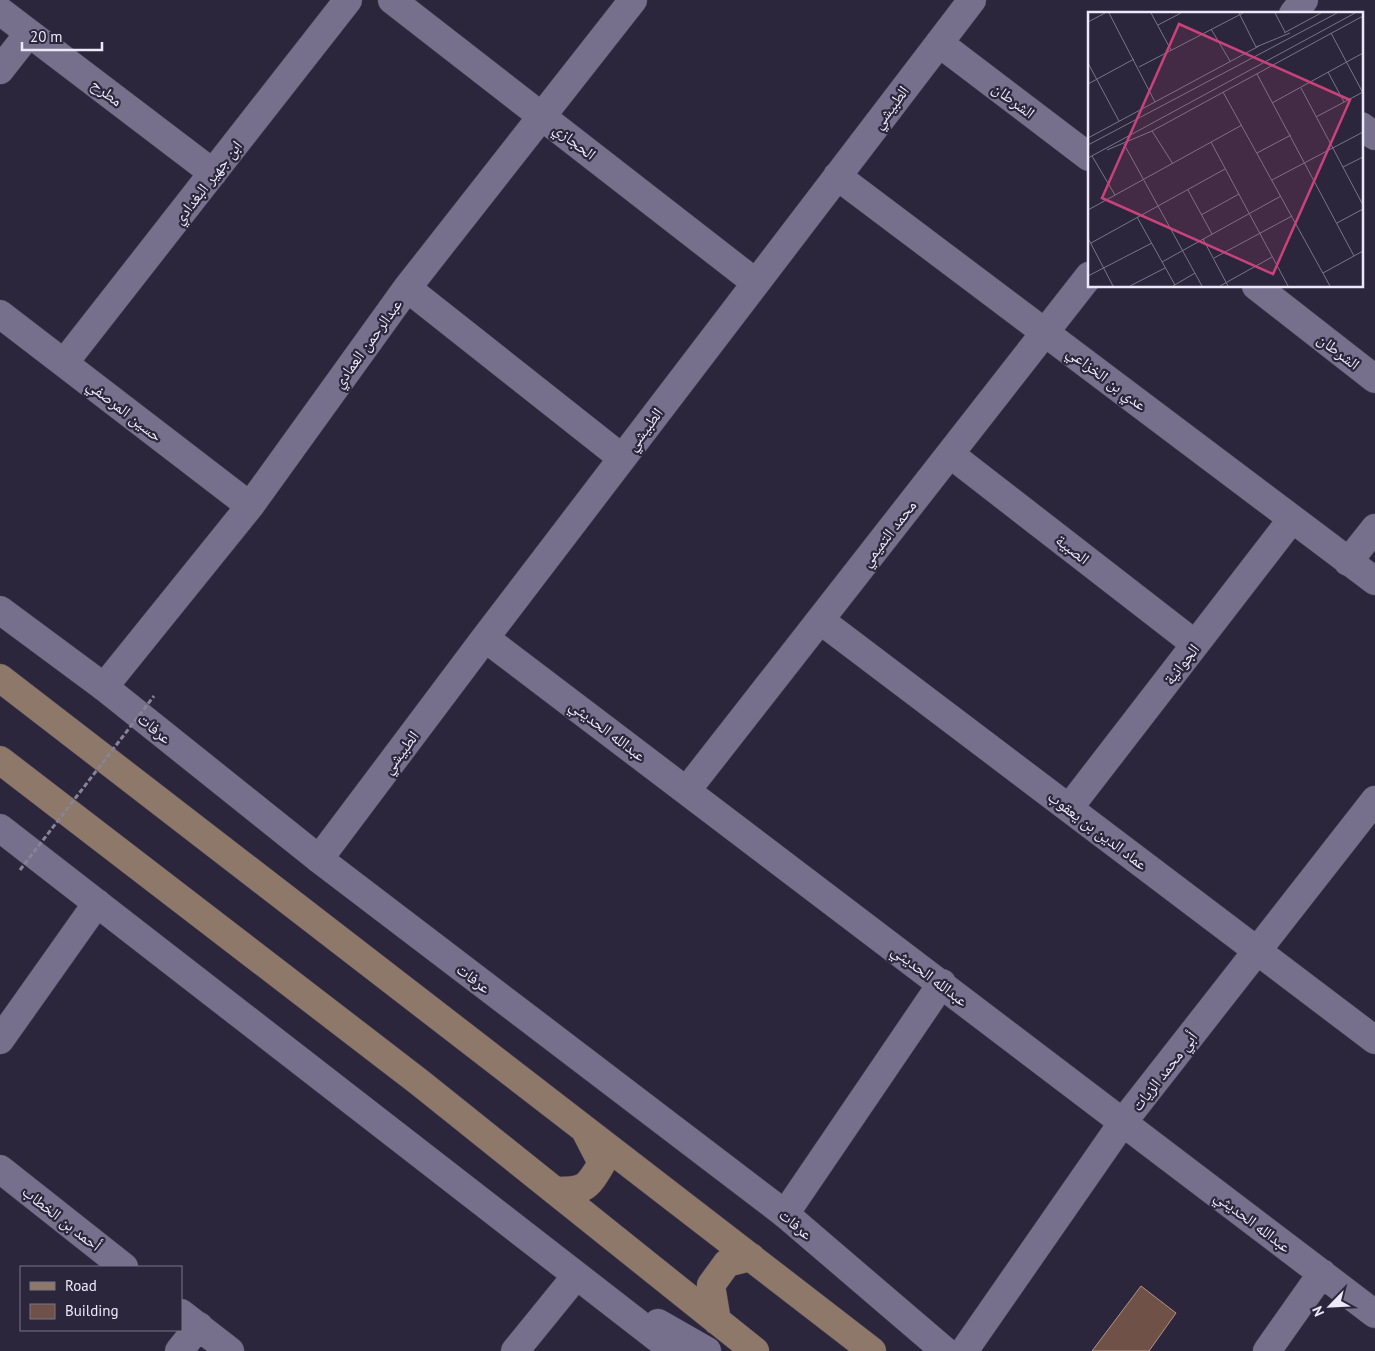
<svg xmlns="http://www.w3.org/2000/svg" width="1375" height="1351" viewBox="0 0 1375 1351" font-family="'PT Sans','Noto Naskh Arabic',sans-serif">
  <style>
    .building { fill: #6f5147; stroke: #b39287 }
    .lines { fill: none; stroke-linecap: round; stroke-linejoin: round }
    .minor-casing { stroke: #494357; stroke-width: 29 }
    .tertiary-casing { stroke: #494357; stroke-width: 29 }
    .secondary-casing { stroke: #494357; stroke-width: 29 }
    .minor { stroke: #77708c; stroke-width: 28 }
    .tertiary { stroke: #77708c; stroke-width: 28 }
    .secondary { stroke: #8d7869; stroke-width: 28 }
    .path-bridge { stroke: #878396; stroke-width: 3; stroke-dasharray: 5 2.5; stroke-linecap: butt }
    .labels { text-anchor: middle; stroke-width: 4.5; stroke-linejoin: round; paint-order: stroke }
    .street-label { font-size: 16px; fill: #ece9f9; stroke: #2c263d }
    .inset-road { fill: none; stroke: #797488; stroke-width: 1 }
    .view { fill: #ca427b; fill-opacity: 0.15; stroke: #ca427b; stroke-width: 2.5 }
    .inset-edge { fill: none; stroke: #ece9f9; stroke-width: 2.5 }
  </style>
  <rect width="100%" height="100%" fill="#2c263d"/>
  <!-- building -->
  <path class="building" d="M 1141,1286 L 1176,1313 L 1149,1351 L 1092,1351 Z"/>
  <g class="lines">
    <defs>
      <path id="minor" d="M 392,0 L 756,283
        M 0,11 L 213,173
        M 1293,14 L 1304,0
        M 939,43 L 1089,157
        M 0,70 L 29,33
        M 1361,126 L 1375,136
        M 837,176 L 1375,581
        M 1256,286 L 1375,379
        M 407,288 L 622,458
        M 0,314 L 250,506
        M 64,363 L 348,0
        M 950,454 L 1195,644
        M 1348,562 L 1375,528
        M 820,620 L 1375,1040
        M 485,638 L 1375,1314
        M 104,687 L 250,506 L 407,288 L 633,0
        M 687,790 L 1089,276
        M 1069,808 L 1292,519
        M 319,859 L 485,638 L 972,0
        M 0,1040 L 97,903
        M 0,1169 L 124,1267
        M 785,1214 L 942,983
        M 181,1313 L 230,1351
        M 179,1351 L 199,1326
        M 515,1351 L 576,1276
        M 964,1351 L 1123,1122 L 1375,800
        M 1267,1351 L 1322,1273"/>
      <path id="tertiary" d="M 0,610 L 104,687 L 319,859 L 785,1214 L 945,1351
        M 0,828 L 674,1351
        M 658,1323 L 707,1351"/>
      <path id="secondary" d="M 0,678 L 872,1351
        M 0,760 L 419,1082 L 755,1351
        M 555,1191 C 584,1191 587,1189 602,1163 L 586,1132
        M 717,1321 L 711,1285 L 727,1263 L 751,1257"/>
    </defs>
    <!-- minor casing -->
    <use href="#minor" class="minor-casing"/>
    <!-- tertiary casing -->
    <use href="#tertiary" class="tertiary-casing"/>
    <!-- secondary casing -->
    <use href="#secondary" class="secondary-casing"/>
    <!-- minor -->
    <use href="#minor" class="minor"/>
    <!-- tertiary -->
    <use href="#tertiary" class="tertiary"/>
    <!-- secondary -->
    <use href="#secondary" class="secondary"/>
    <!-- path-bridge -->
    <path class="path-bridge" d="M 20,870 L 154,696"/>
  </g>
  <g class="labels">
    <!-- street labels -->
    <g class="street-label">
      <text transform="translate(107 92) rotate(37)" y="6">مطرح</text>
      <text transform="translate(1014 100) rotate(37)" y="6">الشرطان</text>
      <text transform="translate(890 107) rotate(-53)" y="6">الطبيشي</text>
      <text transform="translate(575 141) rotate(38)" y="6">الحجازي</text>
      <text transform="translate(207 182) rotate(-52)" y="6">ابن جهير البغدادي</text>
      <text transform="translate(367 343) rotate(-54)" y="6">عبدالرحمن العمادي</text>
      <text transform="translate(1339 351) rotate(38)" y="6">الشرطان</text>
      <text transform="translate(1107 378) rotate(37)" y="6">عدي بن الخزاعي</text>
      <text transform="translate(125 410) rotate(38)" y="6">حسين المرصفي</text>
      <text transform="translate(644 429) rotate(-53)" y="6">الطبيشي</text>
      <text transform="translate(888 533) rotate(-52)" y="6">محمد التميمي</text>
      <text transform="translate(1073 549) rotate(38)" y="6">الصبية</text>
      <text transform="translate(1181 664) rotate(-52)" y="6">الجوانية</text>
      <text transform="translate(155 728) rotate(39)" y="6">عرفات</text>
      <text transform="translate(608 730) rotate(37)" y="6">عبدالله الحديثي</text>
      <text transform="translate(400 752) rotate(-53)" y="6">الطبيشي</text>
      <text transform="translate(1098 830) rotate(37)" y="6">عماد الدين بن يعقوب</text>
      <text transform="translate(930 975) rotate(37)" y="6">عبدالله الحديثي</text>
      <text transform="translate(474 978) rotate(37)" y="6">عرفات</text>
      <text transform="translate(1164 1071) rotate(-52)" y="6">أبي محمد الزيات</text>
      <text transform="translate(62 1218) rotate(38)" y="6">أحمد بن الخطاب</text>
      <text transform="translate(1253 1221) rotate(37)" y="6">عبدالله الحديثي</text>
      <text transform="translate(796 1224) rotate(40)" y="6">عرفات</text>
    </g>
  </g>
  <!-- overview -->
  <g transform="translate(1088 12)">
    <rect width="275" height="275" fill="#2c263d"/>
    <path class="inset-road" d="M 21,1 L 67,90M 63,1 L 83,38M 151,1 L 168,35M 187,1 L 197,20M 0,10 L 17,1M 70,13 L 93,1M 123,17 L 142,49M 196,21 L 233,1M 243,21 L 275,81M 168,35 L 202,21M 0,51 L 31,109M 51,55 L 155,1M 240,60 L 256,90M 169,62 L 266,244M 0,72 L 46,47M 213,76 L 275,193M 135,80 L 242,274M 184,91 L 275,41M 228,105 L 275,80M 64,119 L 85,152M 0,126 L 171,34M 123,130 L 200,274M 36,132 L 114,274M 0,133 L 249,1M 19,138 L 64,119 L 275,4M 169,141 L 203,123M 4,144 L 27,183M 0,146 L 267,1M 255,155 L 275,145M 184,168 L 275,120M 100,178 L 124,222M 0,198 L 154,113M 113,203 L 151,182M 49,205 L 87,273M 249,211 L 275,197M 0,226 L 25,274M 115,227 L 140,274M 3,231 L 137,157M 126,246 L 204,204M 74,250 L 193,184M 235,261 L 275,239M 0,264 L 64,231M 42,274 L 77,256M 85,274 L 107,261M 132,274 L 184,245"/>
    <path class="view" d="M 91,12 L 262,88 L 185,262 L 14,186 Z"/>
    <rect width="275" height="275" class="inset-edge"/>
  </g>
  <!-- legend -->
  <rect x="20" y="1266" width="162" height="65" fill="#2c263d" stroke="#797488"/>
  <rect x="30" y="1282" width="25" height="8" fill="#8d7869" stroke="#797488"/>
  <text x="65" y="1291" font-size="15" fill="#ece9f9">Road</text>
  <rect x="30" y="1304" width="25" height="15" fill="#6f5147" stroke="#797488"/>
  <text x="65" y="1316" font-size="15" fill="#ece9f9">Building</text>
  <!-- north arrow -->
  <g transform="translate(1330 1306) rotate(246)" stroke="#2c263d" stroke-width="4" paint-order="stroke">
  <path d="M0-4L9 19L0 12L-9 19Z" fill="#ece9f9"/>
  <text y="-8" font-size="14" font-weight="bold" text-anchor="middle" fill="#ece9f9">N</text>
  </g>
  <!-- scale -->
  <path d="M22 42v8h80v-8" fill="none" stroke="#ece9f9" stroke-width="2.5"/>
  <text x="30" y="42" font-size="15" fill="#ece9f9" stroke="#2c263d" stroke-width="4" paint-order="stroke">20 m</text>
</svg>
